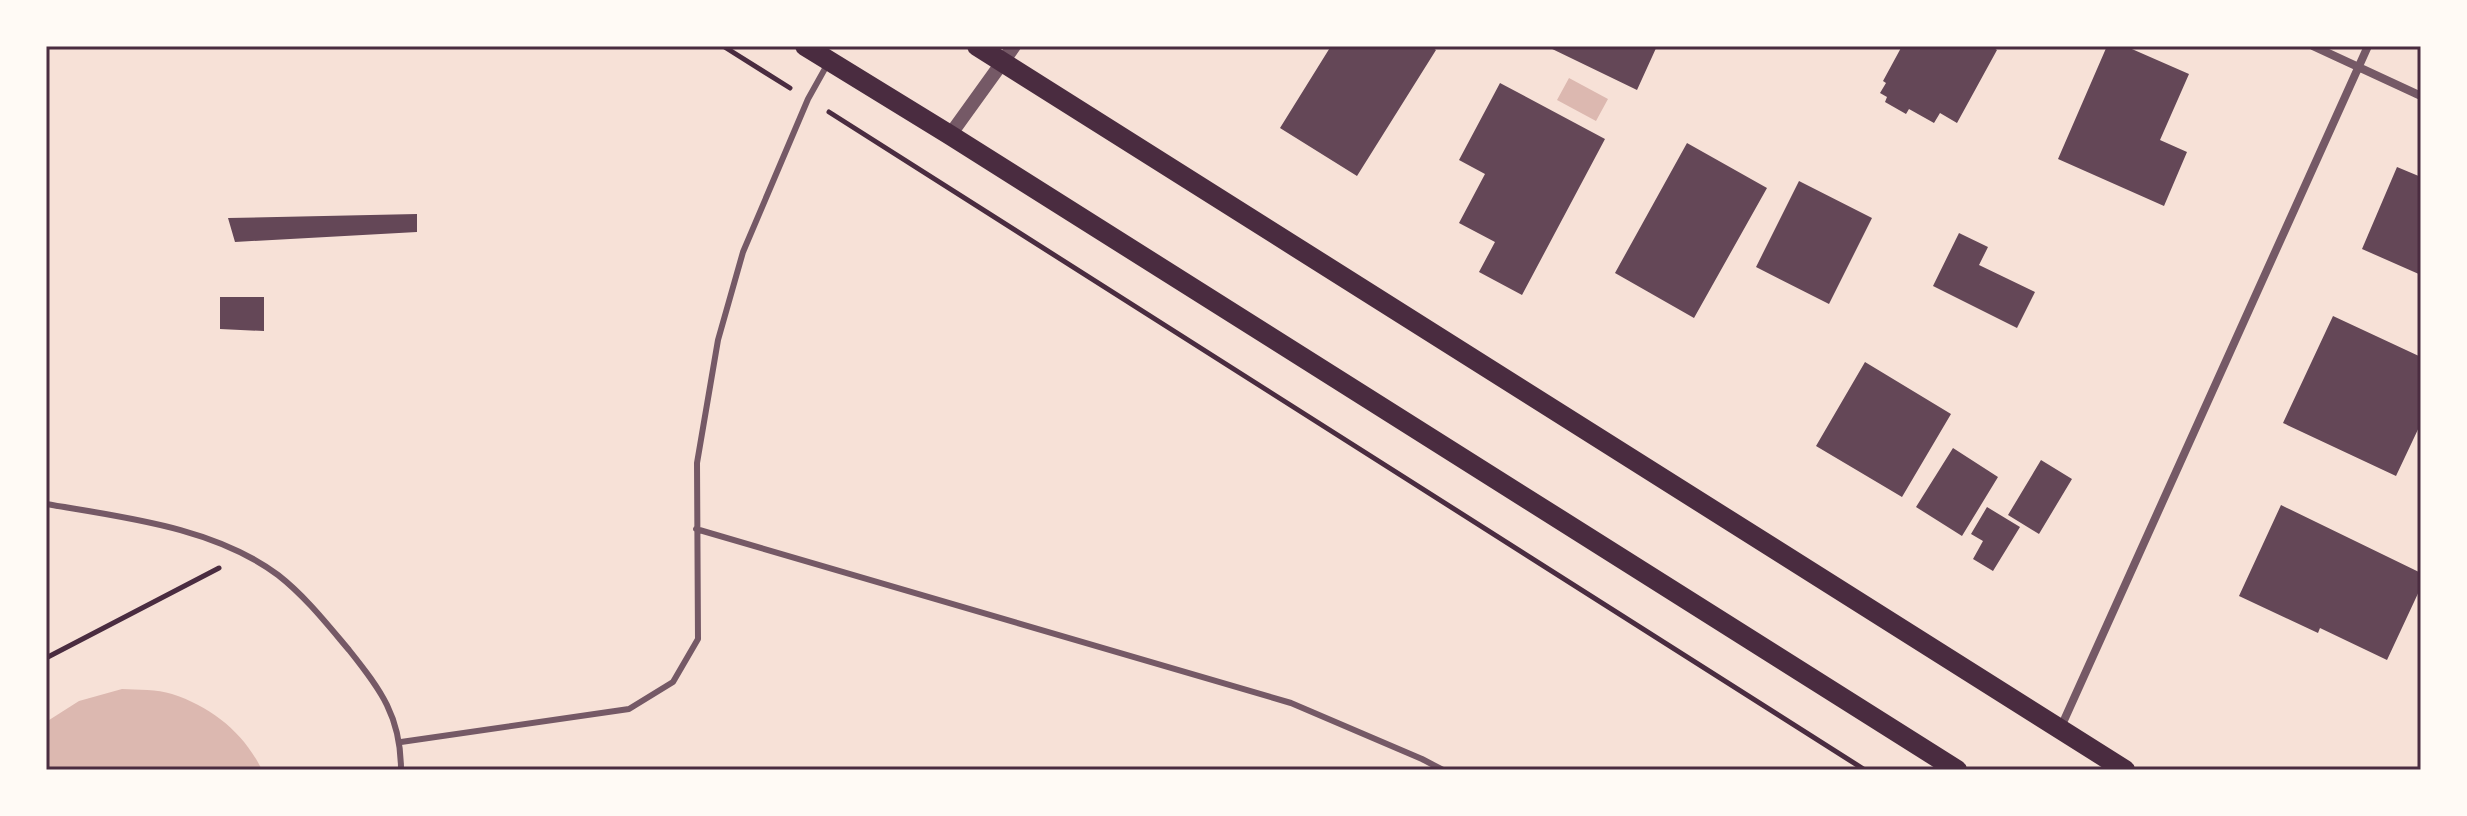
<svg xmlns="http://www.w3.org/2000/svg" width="2467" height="816" viewBox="0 0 2467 816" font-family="'PT Sans',sans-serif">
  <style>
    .water { fill: #dcb8b0 }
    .building { fill: #644757 }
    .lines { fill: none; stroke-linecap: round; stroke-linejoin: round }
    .path { stroke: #4a2c40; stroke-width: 5 }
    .service { stroke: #755966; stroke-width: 6 }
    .minor { stroke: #755966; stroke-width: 8 }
    .tertiary { stroke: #755966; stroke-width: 14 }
    .primary { stroke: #4a2c40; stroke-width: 20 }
    .neatline { fill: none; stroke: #4a2c40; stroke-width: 3 }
  </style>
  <rect width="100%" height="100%" fill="#f7e1d7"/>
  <!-- water -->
  <path class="water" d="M 1569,78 L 1608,99 L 1596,121 L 1557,100 Z
    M 122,689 C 138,690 157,689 172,694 C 212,707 244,733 262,770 L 46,770 L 46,722 L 79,701 Z"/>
  <!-- building -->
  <path class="building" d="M 1331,46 L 1430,46 L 1436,50 L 1357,176 L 1280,128 Z
    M 1546,46 L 1657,46 L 1637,90 Z
    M 1902,46 L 1991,46 L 1997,50 L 1957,123 L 1940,113 L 1934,123 L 1909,109 L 1906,114 L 1885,102 L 1887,97 L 1880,93 L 1886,83 L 1883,81 Z
    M 2107,46 L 2125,46 L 2189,74 L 2160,140 L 2187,152 L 2164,206 L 2058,159 Z
    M 1500,83 L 1605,139 L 1522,295 L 1479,272 L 1495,242 L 1459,223 L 1485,174 L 1459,160 Z
    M 1687,143 L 1767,188 L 1694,318 L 1615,273 Z
    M 2397,167 L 2421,177 L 2421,275 L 2362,249 Z
    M 1799,181 L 1872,218 L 1829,304 L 1756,267 Z
    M 417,214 L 417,232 L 235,242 L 228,218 Z
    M 1959,233 L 1988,247 L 1979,265 L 2035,292 L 2017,328 L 1933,286 Z
    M 220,297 L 264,297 L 264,331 L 220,329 Z
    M 2333,316 L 2421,357 L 2421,423 L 2396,476 L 2283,423 Z
    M 1865,362 L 1951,414 L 1902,497 L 1816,446 Z
    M 1953,448 L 1998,477 L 1962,536 L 1916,507 Z
    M 2041,460 L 2072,479 L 2039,534 L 2008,515 Z
    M 2281,505 L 2421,573 L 2421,587 L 2387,660 L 2320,628 L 2318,633 L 2239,596 Z
    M 1987,507 L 2020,527 L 1993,571 L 1973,559 L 1983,541 L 1971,534 Z"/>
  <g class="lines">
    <!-- path -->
    <path class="path" d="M 723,46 L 790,88
      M 829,112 L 1865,770
      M 46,658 L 219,568"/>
    <!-- service -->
    <path class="service" d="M 46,504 C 122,517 214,527 278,575 C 305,596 327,624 349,650 C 381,690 401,717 401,770
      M 696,529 L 1291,703 L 1422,759 L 1443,770
      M 401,742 L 629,709 L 673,682 L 698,639 L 697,463 L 718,340 L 743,252 L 808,99 L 827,65"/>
    <!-- minor -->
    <path class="minor" d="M 2313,46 L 2421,96
      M 2061,727 L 2368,46"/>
    <!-- tertiary -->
    <path class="tertiary" d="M 950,135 L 1014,46"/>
    <!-- primary -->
    <path class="primary" d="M 805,46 L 950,135 L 1957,770
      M 977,46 L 2125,770"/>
  </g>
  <!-- border -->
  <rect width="2467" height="816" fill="none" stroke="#fffaf5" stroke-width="96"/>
  <rect x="48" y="48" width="2371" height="720" class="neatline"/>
</svg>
